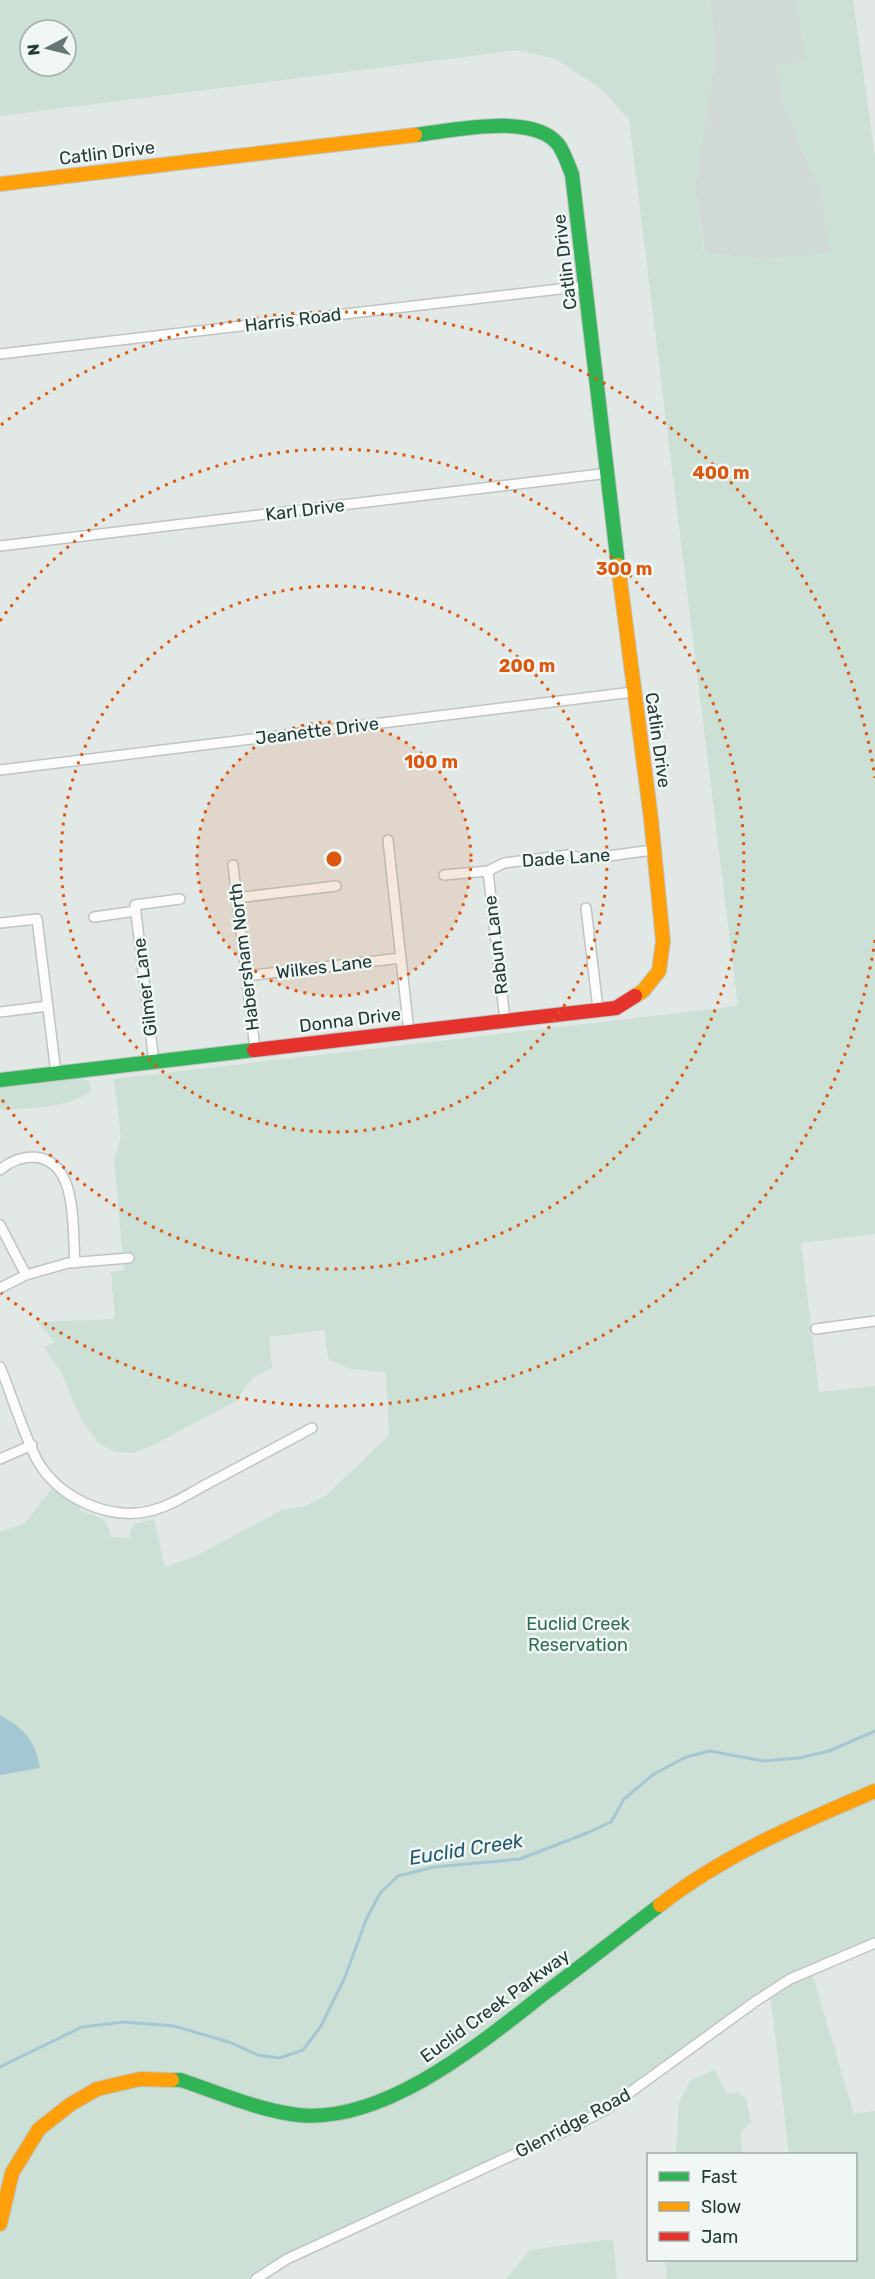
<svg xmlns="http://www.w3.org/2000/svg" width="875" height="2279" viewBox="0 0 875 2279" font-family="Rubik,sans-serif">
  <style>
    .built { fill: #d0d9d6 }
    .green { fill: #cce0d5; fill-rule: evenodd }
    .water { fill: #a5c7d4 }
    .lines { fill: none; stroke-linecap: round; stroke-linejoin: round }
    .stream { stroke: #a5c7d4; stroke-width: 3 }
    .street-casing { stroke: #bfc4c3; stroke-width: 12 }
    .fast-casing { stroke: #bfc5c3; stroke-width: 16 }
    .slow-casing { stroke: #bfc5c3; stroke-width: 16 }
    .jam-casing { stroke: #bfc5c3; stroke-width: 16 }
    .street { stroke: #fbfcfb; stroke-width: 9 }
    .fast { stroke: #30b455; stroke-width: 14 }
    .slow { stroke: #ff9f0a; stroke-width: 14 }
    .jam { stroke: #e5322d; stroke-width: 14 }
    .ring { fill: none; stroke: #de570e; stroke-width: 3; stroke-dasharray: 3 6 }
    .labels { text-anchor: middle; stroke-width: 5; stroke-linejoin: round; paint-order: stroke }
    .street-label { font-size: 18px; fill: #223936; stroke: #f0f7f4 }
    .park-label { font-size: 18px; fill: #2f6d4f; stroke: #f0f7f4 }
    .water-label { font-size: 20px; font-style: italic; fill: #215870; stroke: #f0f7f4 }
    .centre { fill: #de570e; stroke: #f0f7f4; stroke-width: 3 }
    .ring-label { font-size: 18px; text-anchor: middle; font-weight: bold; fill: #de570e; stroke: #f0f7f4; stroke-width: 5; stroke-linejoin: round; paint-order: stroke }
  </style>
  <rect width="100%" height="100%" fill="#e2e8e6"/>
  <!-- built -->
  <path class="built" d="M 710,0 L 797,0 L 805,61 L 777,66 L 782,102 L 822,195 L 829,253 L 764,259 L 705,253 L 695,188 L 716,52 Z"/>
  <!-- green -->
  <path class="green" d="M 0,0 L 710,0 L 716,52 L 695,188 L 704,253 L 764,259 L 829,252 L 822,195 L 782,102 L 777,65 L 805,61 L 797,0 L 853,0 L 875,157 L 875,1234 L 801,1243 L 819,1392 L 875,1386 L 875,1943 L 811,1970 L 854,2114 L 875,2111 L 875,2279 L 667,2279 L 665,2260 L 856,2260 L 856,2154 L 789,2154 L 770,1992 L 617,2103 L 256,2279 L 0,2279 L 0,1532 L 25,1523 L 55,1484 L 84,1502 L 79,1510 C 96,1517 110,1516 110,1537 L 130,1538 L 131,1529 L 135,1524 L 154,1519 L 165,1567 L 194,1557 L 282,1510 L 306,1506 L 328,1494 L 389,1435 L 386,1372 L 349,1369 L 328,1359 L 325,1330 L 269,1337 L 272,1368 L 252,1378 L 236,1401 L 153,1445 L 134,1453 L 116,1452 L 99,1444 L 81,1419 L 61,1372 L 44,1347 L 55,1342 L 37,1322 L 115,1319 L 111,1272 L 124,1270 L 114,1159 L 121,1138 L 114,1079 L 738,1006 L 629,119 L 600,88 L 556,59 L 518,50 L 0,116 ZM 30,30 L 66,30 L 66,66 L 30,66 Z
    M 75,1077 L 89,1081 L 91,1090 C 72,1108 25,1109 0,1110 L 0,1084 Z
    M 714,2070 L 727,2094 L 739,2092 L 746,2099 L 751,2123 L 740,2132 L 743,2154 L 676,2154 L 679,2102 L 691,2080 Z
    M 613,2239 L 617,2279 L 506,2279 L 530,2250 Z"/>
  <!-- water -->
  <path class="water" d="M 0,1715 C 24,1728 36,1742 40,1768 L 0,1775 Z"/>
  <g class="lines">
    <!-- stream -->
    <path class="stream" d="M 0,2067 L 82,2027 L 124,2022 L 174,2026 L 229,2042 L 258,2055 L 279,2058 L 303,2050 L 321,2026 L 345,1977 L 366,1920 L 380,1893 L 398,1876 L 434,1867 L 520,1859 L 587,1833 L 611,1822 L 624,1799 L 654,1774 L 686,1757 L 710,1751 L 763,1761 L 799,1758 L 829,1751 L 875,1731"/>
    <defs>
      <path id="street" d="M 0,354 L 586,286
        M 0,546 L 609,473
        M 0,770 L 633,692
        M 388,840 L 409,1032
        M 233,865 L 255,1049
        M 488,871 L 505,1020
        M 444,875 L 488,871 L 504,863 L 568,855 L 586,859 L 653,850
        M 236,898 L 336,886
        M 586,908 L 598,1009
        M 94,917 L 136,911
        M 0,923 L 37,919 L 56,1073
        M 246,976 L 401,958
        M 0,1012 L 48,1006
        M 154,1062 L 135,905 L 180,899
        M 0,1170 C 10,1161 20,1157 34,1157 C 79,1160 72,1230 75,1263
        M 0,1225 L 26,1275
        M 0,1288 L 26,1275 L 68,1263 L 129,1258
        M 816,1329 L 875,1321
        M 0,1367 C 12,1395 23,1433 37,1460 C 58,1497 107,1521 150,1511 C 171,1506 188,1494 207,1484 C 242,1465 277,1447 312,1428
        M 0,1459 L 32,1445
        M 256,2279 L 287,2259 L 567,2130 L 607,2109 L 756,2001 L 790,1979 L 875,1943"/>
      <path id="fast" d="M 415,135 C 452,131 532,112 558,144 C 564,152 568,165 572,174 L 618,565
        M 0,1080 L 254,1050
        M 172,2080 L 181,2080 C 219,2093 258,2110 298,2115 C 385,2124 481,2043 545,1993 C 584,1964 622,1934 660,1905"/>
      <path id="slow" d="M 0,184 L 415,135
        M 618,565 L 651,819 L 663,941 L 659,971 L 643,991 L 635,996
        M 660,1905 C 725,1854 800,1823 875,1791
        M 0,2224 L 12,2173 L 39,2129 L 71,2104 L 97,2089 L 140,2079 L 172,2080"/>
      <path id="jam" d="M 254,1050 L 616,1008 L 635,996"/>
    </defs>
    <!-- street casing -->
    <use href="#street" class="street-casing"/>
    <!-- fast casing -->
    <use href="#fast" class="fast-casing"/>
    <!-- slow casing -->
    <use href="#slow" class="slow-casing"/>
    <!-- jam casing -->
    <use href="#jam" class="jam-casing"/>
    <!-- street -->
    <use href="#street" class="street"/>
    <!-- fast -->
    <use href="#fast" class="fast"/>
    <!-- slow -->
    <use href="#slow" class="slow"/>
    <!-- jam -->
    <use href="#jam" class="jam"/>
  </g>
  <!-- distance rings -->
  <circle cx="334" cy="859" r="137" fill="#de570e" fill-opacity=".12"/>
  <g class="ring">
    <circle cx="334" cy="859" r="137"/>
    <circle cx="334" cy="859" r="273"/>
    <path d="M0 621A410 410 0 1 1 0 1097"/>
    <path d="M875 940A547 547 0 0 1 1 1293M1 425A547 547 0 0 1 875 778"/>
  </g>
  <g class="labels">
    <!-- street labels -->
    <g class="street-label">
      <text transform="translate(107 153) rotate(-7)" y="6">Catlin Drive</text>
      <text transform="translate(565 262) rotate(-97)" y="6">Catlin Drive</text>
      <text transform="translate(293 320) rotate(-7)" y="6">Harris Road</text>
      <text transform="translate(305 510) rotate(-7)" y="6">Karl Drive</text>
      <text transform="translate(317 731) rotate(-7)" y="6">Jeanette Drive</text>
      <text transform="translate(658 740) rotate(82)" y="6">Catlin Drive</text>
      <text transform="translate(566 858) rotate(-4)" y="6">Dade Lane</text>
      <text transform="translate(496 945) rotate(-97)" y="6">Rabun Lane</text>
      <text transform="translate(244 957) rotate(-97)" y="6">Habersham North</text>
      <text transform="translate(324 967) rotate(-7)" y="6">Wilkes Lane</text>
      <text transform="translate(145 987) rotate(-97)" y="6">Gilmer Lane</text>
      <text transform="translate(350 1020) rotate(-7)" y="6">Donna Drive</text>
      <text transform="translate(495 2006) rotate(-36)" y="6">Euclid Creek Parkway</text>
      <text transform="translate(573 2123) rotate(-28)" y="6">Glenridge Road</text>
    </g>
    <!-- park labels -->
    <g class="park-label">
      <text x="578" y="1630">Euclid Creek<tspan x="578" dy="21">Reservation</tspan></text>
    </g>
    <!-- water labels -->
    <g class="water-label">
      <text transform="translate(466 1849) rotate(-9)" y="7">Euclid Creek</text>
    </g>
  </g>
  <circle cx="334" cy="859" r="9" class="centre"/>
  <g class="ring-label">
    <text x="721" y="479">400 m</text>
    <text x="624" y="575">300 m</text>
    <text x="527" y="672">200 m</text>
    <text x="431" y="768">100 m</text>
  </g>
  <!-- legend -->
  <rect x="647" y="2153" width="210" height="108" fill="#f0f7f4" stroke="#9eaba8" stroke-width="1.5"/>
  <rect x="659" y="2172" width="30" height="9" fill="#30b455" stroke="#9eaba8" stroke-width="1.5"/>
  <text x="701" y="2183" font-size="18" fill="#223936">Fast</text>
  <rect x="659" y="2202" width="30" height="9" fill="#ff9f0a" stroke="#9eaba8" stroke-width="1.5"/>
  <text x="701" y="2213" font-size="18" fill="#223936">Slow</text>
  <rect x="659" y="2232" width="30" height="9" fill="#e5322d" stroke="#9eaba8" stroke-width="1.5"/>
  <text x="701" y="2243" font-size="18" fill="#223936">Jam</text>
  <!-- north arrow -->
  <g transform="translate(48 48) rotate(263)"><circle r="28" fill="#f0f7f4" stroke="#9eaba8" stroke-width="1.5"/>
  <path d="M0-4.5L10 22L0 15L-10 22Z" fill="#657674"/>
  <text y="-9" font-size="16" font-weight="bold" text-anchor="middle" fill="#223936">N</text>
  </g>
</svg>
